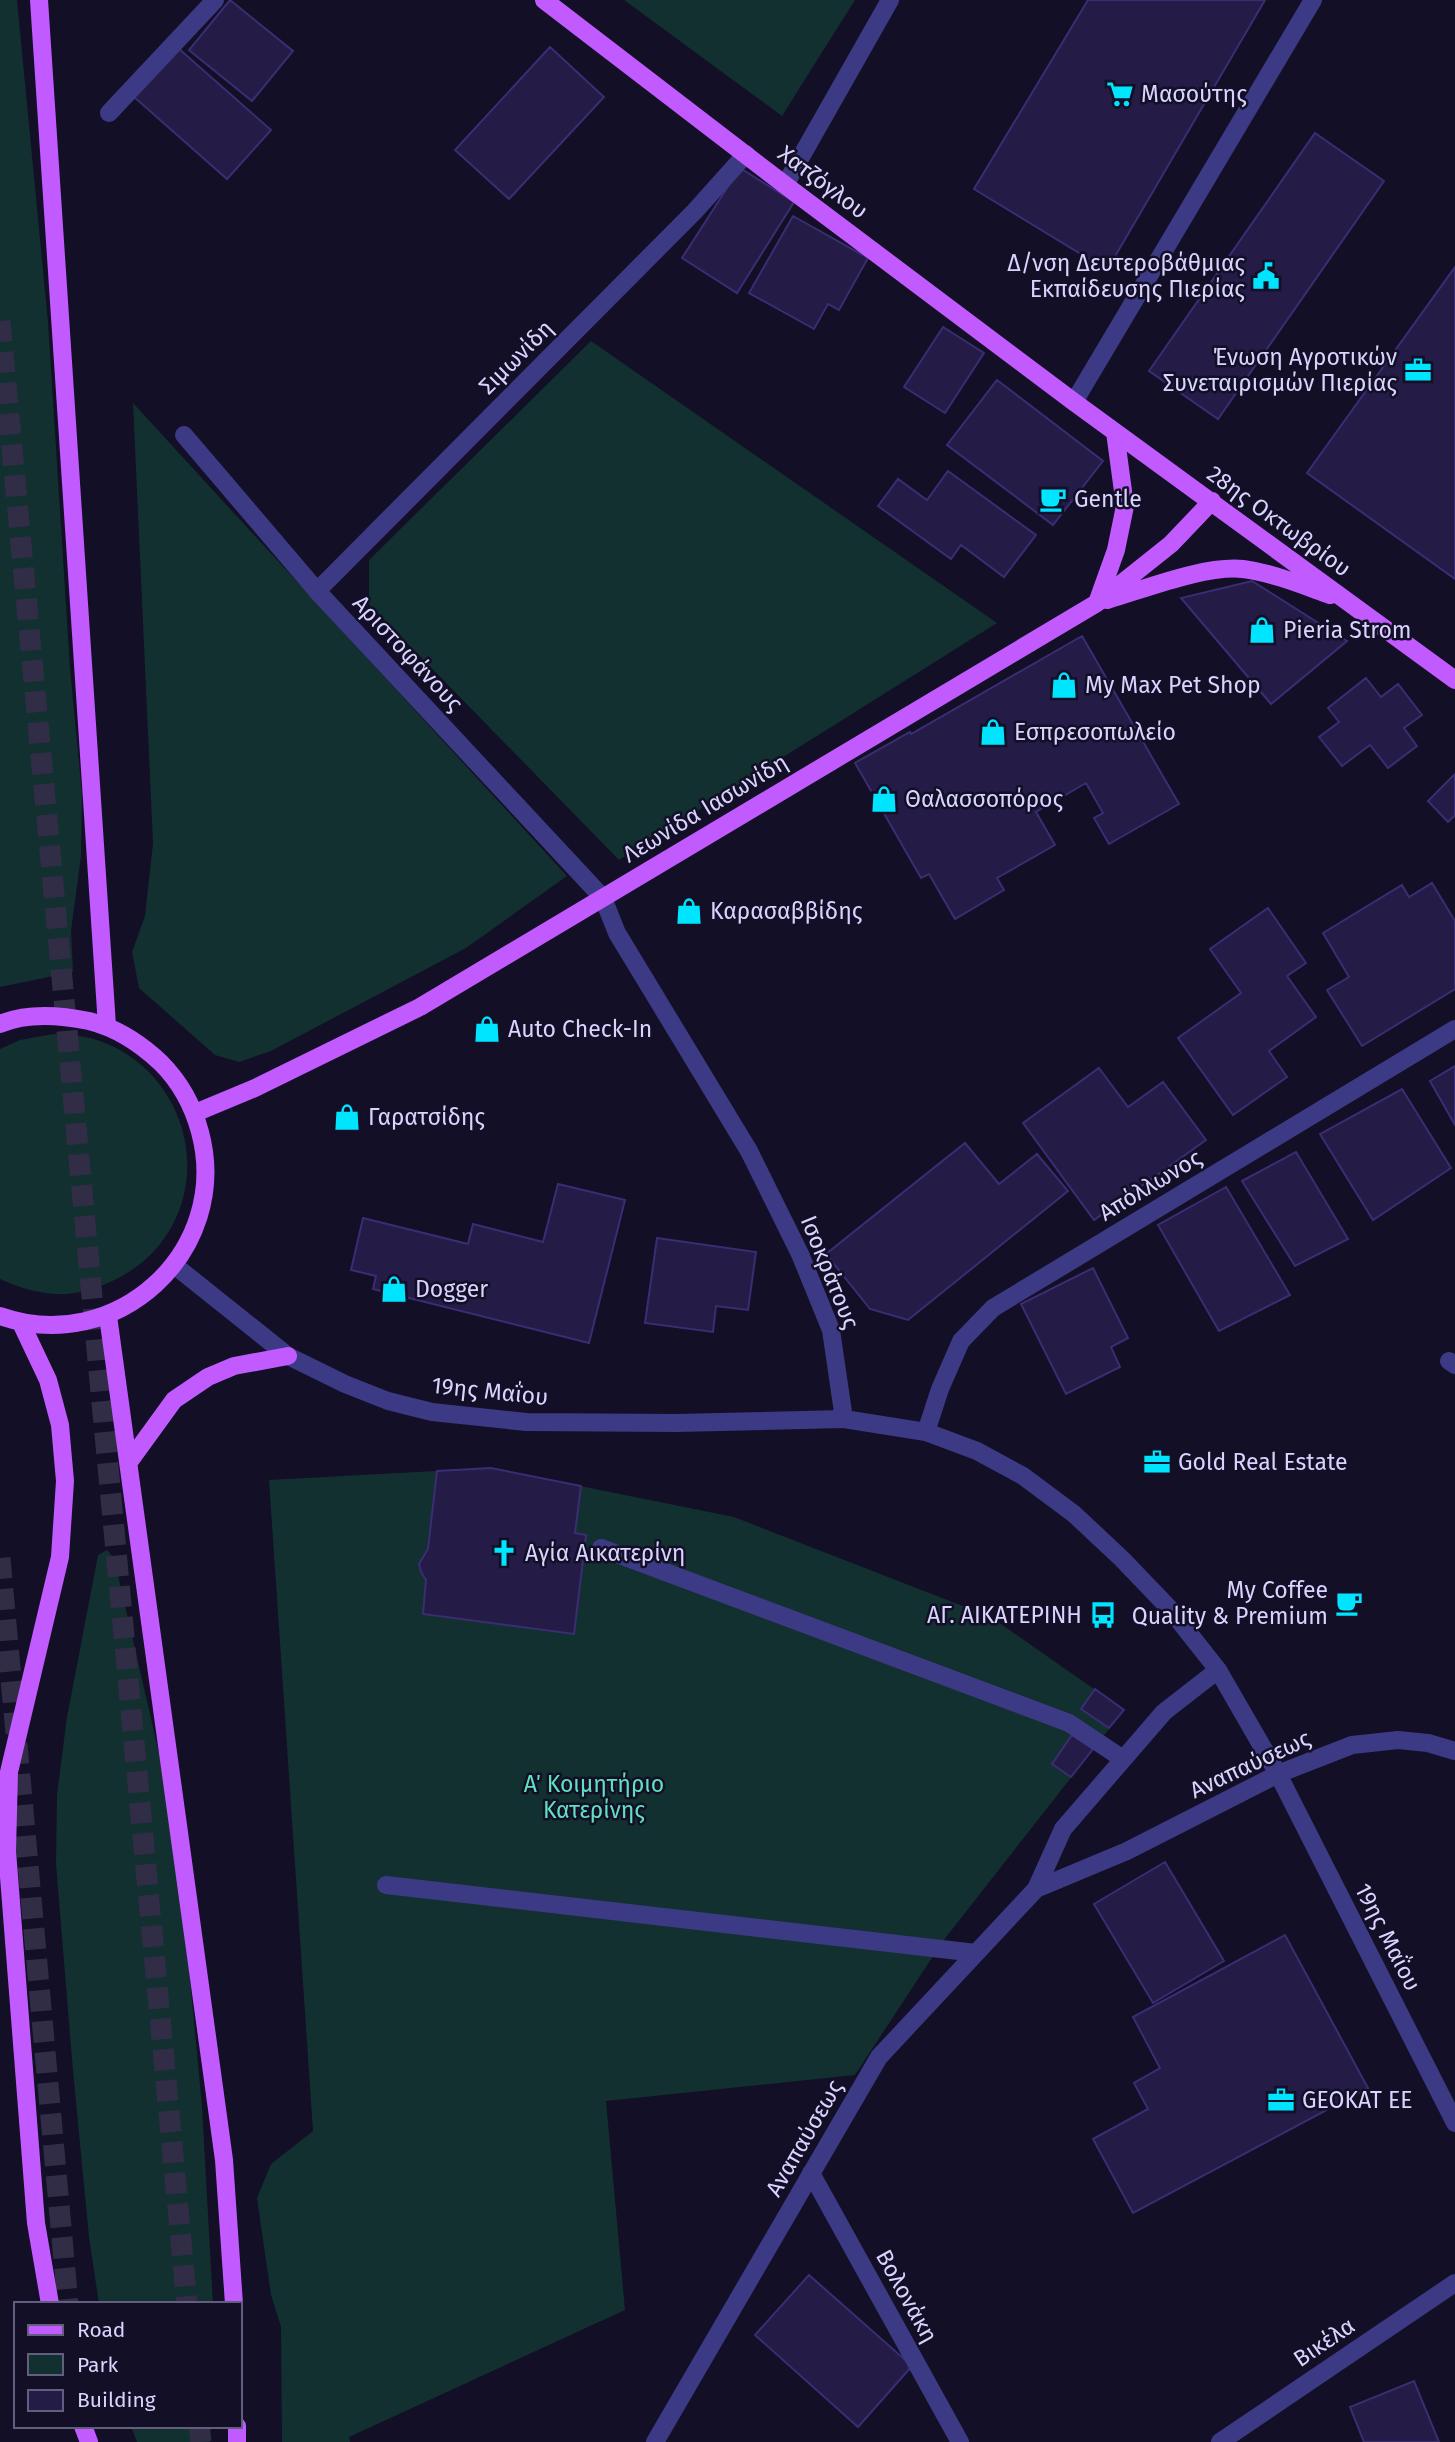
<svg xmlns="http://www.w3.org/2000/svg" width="1455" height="2442" viewBox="0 0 1455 2442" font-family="'Fira Sans',sans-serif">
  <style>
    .green { fill: #12302f }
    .building { fill: #241b47; stroke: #3b2d73; stroke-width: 2 }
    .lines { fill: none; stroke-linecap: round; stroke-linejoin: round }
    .highway-tunnel { stroke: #312d47; stroke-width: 21; stroke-dasharray: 21 10; stroke-linecap: butt }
    .minor { stroke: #3d3a85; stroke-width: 18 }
    .major { stroke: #c25bff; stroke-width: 18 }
    .labels { text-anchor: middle; stroke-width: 5; stroke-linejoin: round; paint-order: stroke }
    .poi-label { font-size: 23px; fill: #d9d4ff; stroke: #130f26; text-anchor: start }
    .street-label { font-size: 23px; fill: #d9d4ff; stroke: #130f26 }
    .park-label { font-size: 23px; fill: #5fe0c0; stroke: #130f26 }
  </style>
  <rect width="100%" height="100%" fill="#130f26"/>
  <!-- green -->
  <path class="green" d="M 0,0 L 17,0 L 48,322 L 70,668 L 82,795 L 81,856 L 71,931 L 73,972 L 0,987 Z
    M 624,0 L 855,0 L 782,116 Z
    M 591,341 L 997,623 L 619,860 L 369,604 L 369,560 Z
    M 133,403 L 567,876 L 466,948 L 271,1051 L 239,1062 L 215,1055 L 139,988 L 132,952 L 145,916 L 153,843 Z
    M 53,1034 C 63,1035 74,1035 85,1037 C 112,1042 139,1059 156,1080 C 212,1148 191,1248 108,1283 C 92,1290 74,1295 56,1294 C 36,1293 18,1287 0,1279 L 0,1049 L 20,1040 Z
    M 491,1468 L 734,1517 L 991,1617 L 1124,1710 L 943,1941 L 855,2075 L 606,2101 L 625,2310 L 349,2437 L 350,2442 L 282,2442 L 281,2327 L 271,2295 L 257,2198 L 271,2164 L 313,2131 L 269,1480 Z
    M 107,1550 L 114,1558 L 162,1766 L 180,1874 L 202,2106 L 213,2304 L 99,2304 L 89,2237 L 73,2071 L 56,1864 L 57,1794 L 67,1717 L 98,1555 Z
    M 131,2426 L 211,2426 L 210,2442 L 137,2442 Z"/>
  <!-- building -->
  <path class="building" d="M 230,0 L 293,51 L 252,101 L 189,50 Z
    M 1088,0 L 1265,0 L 1107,270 L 974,189 Z
    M 550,47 L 604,97 L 509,199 L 455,150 Z
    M 178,48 L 271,130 L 227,179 L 134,97 Z
    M 1315,133 L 1384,181 L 1218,419 L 1149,371 Z
    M 740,168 L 794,202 L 737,293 L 682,258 Z
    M 793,216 L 868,258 L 839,310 L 828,304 L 814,329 L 749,293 Z
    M 1455,267 L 1455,579 L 1307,473 Z
    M 943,327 L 984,353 L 945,413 L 904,387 Z
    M 997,380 L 1103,461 L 1053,525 L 947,445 Z
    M 948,471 L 1036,535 L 1004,577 L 961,545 L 951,559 L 878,506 L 898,479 L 927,500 Z
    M 1252,581 L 1347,641 L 1271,704 L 1181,598 Z
    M 1082,636 L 1179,804 L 1109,844 L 1094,818 L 1103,813 L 1086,783 L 1036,812 L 1055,845 L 997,878 L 1004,890 L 955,919 L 929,874 L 921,878 L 855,763 L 910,732 L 911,734 Z
    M 1366,678 L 1381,697 L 1398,684 L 1422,715 L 1404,728 L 1417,746 L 1388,768 L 1370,745 L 1342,766 L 1319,737 L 1339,722 L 1328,708 Z
    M 1455,774 L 1455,815 L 1448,822 L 1428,801 Z
    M 1432,883 L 1455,921 L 1455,989 L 1362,1046 L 1327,990 L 1349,977 L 1323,933 L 1402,885 L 1409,897 Z
    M 1268,908 L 1306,963 L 1287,976 L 1316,1017 L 1269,1051 L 1287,1077 L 1233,1115 L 1178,1038 L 1241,993 L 1210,949 Z
    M 1455,1066 L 1455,1125 L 1430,1081 Z
    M 1099,1068 L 1128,1107 L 1163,1082 L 1206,1140 L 1094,1220 L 1023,1123 Z
    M 1402,1089 L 1451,1168 L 1373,1220 L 1320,1134 Z
    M 965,1143 L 999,1184 L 1037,1154 L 1068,1191 L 908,1320 L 870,1309 L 826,1254 Z
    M 1296,1152 L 1348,1239 L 1295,1266 L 1242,1181 Z
    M 558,1184 L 625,1200 L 589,1343 L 373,1289 L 376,1276 L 351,1270 L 363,1218 L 468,1244 L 473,1224 L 543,1242 Z
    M 1226,1187 L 1290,1295 L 1219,1331 L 1158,1225 Z
    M 657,1238 L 756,1252 L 748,1310 L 716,1306 L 713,1332 L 645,1323 Z
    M 1093,1268 L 1128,1338 L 1111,1347 L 1120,1367 L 1066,1394 L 1021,1304 Z
    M 491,1468 L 581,1486 L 575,1533 L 586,1535 L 574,1634 L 423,1614 L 426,1580 L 421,1572 L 419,1564 L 428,1549 L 437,1471 Z
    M 1095,1689 L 1124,1710 L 1109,1728 L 1081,1709 Z
    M 1072,1735 L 1093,1749 L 1071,1777 L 1052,1764 Z
    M 1165,1862 L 1224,1961 L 1153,2003 L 1094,1904 Z
    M 1285,1935 L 1368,2088 L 1133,2213 L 1093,2139 L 1148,2109 L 1134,2083 L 1160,2068 L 1133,2017 Z
    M 809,2275 L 912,2366 L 858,2427 L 755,2335 Z
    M 1414,2381 L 1439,2442 L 1364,2442 L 1350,2407 Z"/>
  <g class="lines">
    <!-- highway-tunnel -->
    <path class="highway-tunnel" d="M 0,321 L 187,2304
      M 0,1558 L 68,2304
      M 199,2426 L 201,2442"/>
    <!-- minor -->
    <path class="minor" d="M 109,113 L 215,0
      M 785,185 L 890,0
      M 1074,402 L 1313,0
      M 184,435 L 317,591 L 603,898 L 617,933 L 749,1151 L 800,1254 L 831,1330 L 844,1419
      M 317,591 L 695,211 L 746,154
      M 174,1265 L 288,1356 L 345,1384 L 388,1401 L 432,1412 L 526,1422 L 676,1423 L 844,1419 L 926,1432 L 977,1451 L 1023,1476 L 1074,1514 L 1122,1559 L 1169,1608 L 1218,1670 L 1278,1774 L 1455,2123
      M 1449,1361 L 1455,1365
      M 926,1432 L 940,1389 L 961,1341 L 993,1308 L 1455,1029
      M 601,1548 L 1069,1723 L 1123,1759
      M 386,1885 L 976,1953
      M 1036,1889 L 1127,1851 L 1278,1774 L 1352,1745 L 1398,1740 L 1428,1743 L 1455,1751
      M 811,2173 L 960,2442
      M 655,2442 L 879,2057 L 1036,1889 L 1063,1829 L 1164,1712 L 1218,1670
      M 1220,2442 L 1455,2283"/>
    <!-- major -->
    <path class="major" d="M 39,0 L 107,1026
      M 544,0 L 785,185 L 1074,402 L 1455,680
      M 1107,600 C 1145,589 1205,565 1243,569 C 1273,573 1302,585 1330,595
      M 1097,603 L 1116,550 L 1125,506 L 1115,432
      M 0,1024 C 28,1012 60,1015 89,1021 C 117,1028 140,1043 161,1063 C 180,1082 193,1106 200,1132 C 232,1251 116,1357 0,1316
      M 195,1113 L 255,1088 L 420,1007 L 1097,603 L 1171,544 L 1212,501
      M 108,1316 L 224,2160 L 234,2304
      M 21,1323 L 48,1380 L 60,1425 L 65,1481 L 60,1557 L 9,1772 L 7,1851 L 36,2223 L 50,2304
      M 129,1462 L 174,1400 L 208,1377 L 234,1366 L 288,1356
      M 83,2426 L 89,2442
      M 237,2442 L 237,2426"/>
  </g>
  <!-- icons -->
  <defs>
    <symbol id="supermarket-bare" viewBox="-9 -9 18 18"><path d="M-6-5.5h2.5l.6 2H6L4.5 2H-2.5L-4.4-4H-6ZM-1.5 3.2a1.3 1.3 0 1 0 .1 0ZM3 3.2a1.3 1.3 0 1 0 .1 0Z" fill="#00e5ff" stroke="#130f26" stroke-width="2.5" paint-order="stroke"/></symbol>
    <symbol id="civic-bare" viewBox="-9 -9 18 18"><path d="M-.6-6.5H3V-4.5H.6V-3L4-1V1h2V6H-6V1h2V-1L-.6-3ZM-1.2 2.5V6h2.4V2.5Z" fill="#00e5ff" stroke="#130f26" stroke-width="2.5" paint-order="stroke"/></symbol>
    <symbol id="office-bare" viewBox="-9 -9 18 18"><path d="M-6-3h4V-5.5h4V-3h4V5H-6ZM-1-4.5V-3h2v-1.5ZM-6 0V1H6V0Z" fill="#00e5ff" stroke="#130f26" stroke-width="2.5" paint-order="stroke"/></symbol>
    <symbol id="cafe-bare" viewBox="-9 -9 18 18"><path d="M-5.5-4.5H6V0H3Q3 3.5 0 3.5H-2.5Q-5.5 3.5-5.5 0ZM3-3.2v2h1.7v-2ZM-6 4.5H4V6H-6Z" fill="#00e5ff" stroke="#130f26" stroke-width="2.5" paint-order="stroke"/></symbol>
    <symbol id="shop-bare" viewBox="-9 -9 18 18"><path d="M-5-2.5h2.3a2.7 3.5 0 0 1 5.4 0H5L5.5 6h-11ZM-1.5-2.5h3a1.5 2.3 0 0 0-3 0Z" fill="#00e5ff" stroke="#130f26" stroke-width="2.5" paint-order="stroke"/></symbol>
    <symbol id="church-bare" viewBox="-9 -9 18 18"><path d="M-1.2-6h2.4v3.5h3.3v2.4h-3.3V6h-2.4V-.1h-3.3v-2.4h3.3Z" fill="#00e5ff" stroke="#130f26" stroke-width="2.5" paint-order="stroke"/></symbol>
    <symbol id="bus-bare" viewBox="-9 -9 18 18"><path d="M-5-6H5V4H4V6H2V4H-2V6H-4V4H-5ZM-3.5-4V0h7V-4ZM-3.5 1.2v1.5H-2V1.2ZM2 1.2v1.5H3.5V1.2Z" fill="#00e5ff" stroke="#130f26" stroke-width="2.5" paint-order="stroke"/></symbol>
  </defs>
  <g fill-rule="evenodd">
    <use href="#supermarket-bare" x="1101" y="75" width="38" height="38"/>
    <use href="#civic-bare" x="1247" y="257" width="38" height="38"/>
    <use href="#office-bare" x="1399" y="351" width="38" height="38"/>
    <use href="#cafe-bare" x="1034" y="480" width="38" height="38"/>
    <use href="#shop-bare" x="1243" y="611" width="38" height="38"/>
    <use href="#shop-bare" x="1045" y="666" width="38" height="38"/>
    <use href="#shop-bare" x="974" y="713" width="38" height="38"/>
    <use href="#shop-bare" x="865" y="780" width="38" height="38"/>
    <use href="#shop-bare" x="670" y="892" width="38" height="38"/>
    <use href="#shop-bare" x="468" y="1010" width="38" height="38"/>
    <use href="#shop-bare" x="328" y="1098" width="38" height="38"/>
    <use href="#shop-bare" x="375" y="1270" width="38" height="38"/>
    <use href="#office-bare" x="1138" y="1443" width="38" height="38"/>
    <use href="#church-bare" x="485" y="1534" width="38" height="38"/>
    <use href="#cafe-bare" x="1330" y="1584" width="38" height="38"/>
    <use href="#bus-bare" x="1084" y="1596" width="38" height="38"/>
    <use href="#office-bare" x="1262" y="2081" width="38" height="38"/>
  </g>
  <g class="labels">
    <!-- poi labels -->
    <g class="poi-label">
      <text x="1141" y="102">Μασούτης</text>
      <text x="1245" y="271" text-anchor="end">Δ/νση Δευτεροβάθμιας<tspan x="1245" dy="26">Εκπαίδευσης Πιερίας</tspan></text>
      <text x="1397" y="365" text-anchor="end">Ένωση Αγροτικών<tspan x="1397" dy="26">Συνεταιρισμών Πιερίας</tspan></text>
      <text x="1074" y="507">Gentle</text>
      <text x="1283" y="638">Pieria Strom</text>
      <text x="1085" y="693">My Max Pet Shop</text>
      <text x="1014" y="740">Εσπρεσοπωλείο</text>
      <text x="905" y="807">Θαλασσοπόρος</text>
      <text x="710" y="919">Καρασαββίδης</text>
      <text x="508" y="1037">Auto Check-In</text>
      <text x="368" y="1125">Γαρατσίδης</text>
      <text x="415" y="1297">Dogger</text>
      <text x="1178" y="1470">Gold Real Estate</text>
      <text x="525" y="1561">Αγία Αικατερίνη</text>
      <text x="1328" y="1598" text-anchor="end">My Coffee<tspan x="1328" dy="26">Quality &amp; Premium</tspan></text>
      <text x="1082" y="1623" text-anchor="end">ΑΓ. ΑΙΚΑΤΕΡΙΝΗ</text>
      <text x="1302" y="2108">GEOKAT EE</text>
    </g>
    <!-- street labels -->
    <g class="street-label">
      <text transform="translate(823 182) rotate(37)" y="8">Χατζόγλου</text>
      <text transform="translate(516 357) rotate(-45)" y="8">Σιμωνίδη</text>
      <text transform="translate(1279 521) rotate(36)" y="8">28ης Οκτωβρίου</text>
      <text transform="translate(408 653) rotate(47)" y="8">Αριστοφάνους</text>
      <text transform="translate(705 808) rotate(-31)" y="8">Λεωνίδα Ιασωνίδη</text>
      <text transform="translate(1150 1185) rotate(-31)" y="8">Απόλλωνος</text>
      <text transform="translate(830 1272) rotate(68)" y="8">Ισοκράτους</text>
      <text transform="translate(490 1391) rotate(6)" y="8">19ης Μαΐου</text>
      <text transform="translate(1250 1764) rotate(-25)" y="8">Αναπαύσεως</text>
      <text transform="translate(1388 1937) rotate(63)" y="8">19ης Μαΐου</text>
      <text transform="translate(804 2138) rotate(-60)" y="8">Αναπαύσεως</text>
      <text transform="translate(907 2296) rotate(61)" y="8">Βολονάκη</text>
      <text transform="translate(1324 2342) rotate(-34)" y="8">Βικέλα</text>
    </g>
    <!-- park labels -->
    <g class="park-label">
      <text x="594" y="1792">Α΄ Κοιμητήριο<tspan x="594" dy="26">Κατερίνης</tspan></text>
    </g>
  </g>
  <!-- legend -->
  <rect x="14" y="2302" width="228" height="126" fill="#130f26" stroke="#625e7d" stroke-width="2"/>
  <rect x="28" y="2325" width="35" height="10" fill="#c25bff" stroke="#625e7d" stroke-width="2"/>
  <text x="77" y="2337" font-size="21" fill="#d9d4ff">Road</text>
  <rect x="28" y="2354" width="35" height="21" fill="#12302f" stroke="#625e7d" stroke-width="2"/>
  <text x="77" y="2372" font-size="21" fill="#d9d4ff">Park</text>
  <rect x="28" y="2390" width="35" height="21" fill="#241b47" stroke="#625e7d" stroke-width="2"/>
  <text x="77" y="2407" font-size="21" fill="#d9d4ff">Building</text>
</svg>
